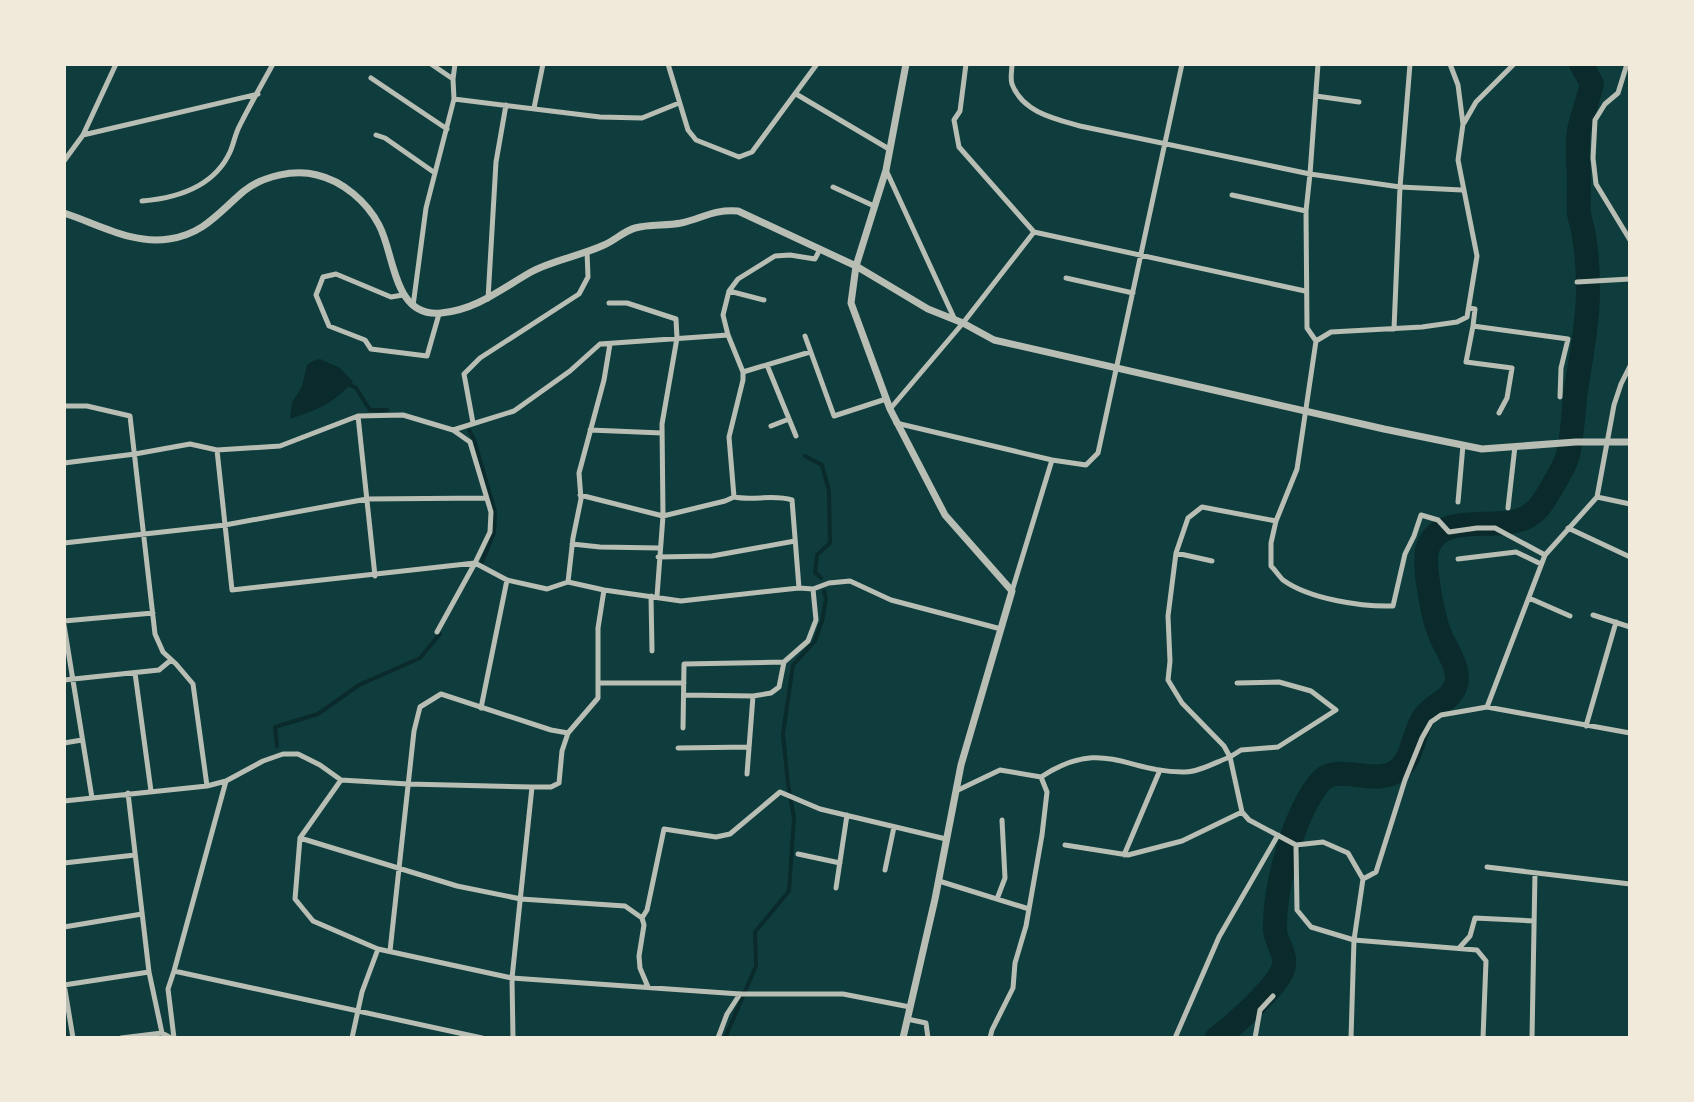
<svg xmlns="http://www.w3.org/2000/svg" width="1694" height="1102" viewBox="0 0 1694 1102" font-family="Manrope,sans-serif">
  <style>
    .water { fill: #0a2a2b }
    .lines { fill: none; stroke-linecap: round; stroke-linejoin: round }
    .stream { stroke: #0a2a2b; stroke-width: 4 }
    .river { stroke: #0a2a2b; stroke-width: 24 }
    .minor { stroke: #b8beb3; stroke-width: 5 }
    .tertiary { stroke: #b8beb3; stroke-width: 7 }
  </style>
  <rect width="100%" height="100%" fill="#0f3d3e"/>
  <!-- water -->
  <path class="water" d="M 320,359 L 340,368 L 353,382 C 331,405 319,409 290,419 L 292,403 L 302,386 L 307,365 L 313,361 Z"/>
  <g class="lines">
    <!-- stream -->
    <path class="stream" d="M 350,385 L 356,388 L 370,410 L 387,410
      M 469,430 L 474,439 L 495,512 L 494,533 L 482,562
      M 805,456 L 822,465 L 829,491 L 830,543 L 817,555 L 815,572 L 821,578
      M 277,746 L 275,727 L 318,714 L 359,685 L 420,658 L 440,634
      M 725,1038 L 756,966 L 755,932 L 789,891 L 794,818 L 788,784 L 783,734 L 793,665 L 815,641 L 822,621 L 826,599 L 824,591"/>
    <!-- river -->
    <path class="river" d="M 1217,1038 C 1234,1025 1276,988 1283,969 C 1288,954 1276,944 1275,930 C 1274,889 1291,827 1312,793 C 1315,789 1319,782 1323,779 C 1342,764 1376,787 1398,770 C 1413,759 1413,733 1424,717 C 1432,704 1451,702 1456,684 C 1461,668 1445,648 1440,634 C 1433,618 1422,562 1428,547 C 1442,511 1496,532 1525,518 C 1538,512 1545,499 1552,487 C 1558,477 1565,466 1568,455 C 1573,434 1573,411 1576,390 C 1581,357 1588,323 1588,290 C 1588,272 1587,254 1584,236 C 1583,228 1580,221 1579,213 C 1578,203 1579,193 1579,183 C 1579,166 1576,147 1579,130 C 1583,114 1588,99 1592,84 L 1581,64"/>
    <!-- minor -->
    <path class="minor" d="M 431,64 L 453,79
      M 668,64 L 688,130 L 696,140 L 739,157 L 752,152 L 817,64
      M 966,64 L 960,111 L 954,120 L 959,147 L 1034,232 L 1305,291
      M 1012,64 C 1012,71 1010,78 1012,84 C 1022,112 1055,119 1080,126 L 1310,174 L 1400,187 L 1462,190
      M 1627,64 L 1618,93 L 1605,104 L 1595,120 L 1593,158 L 1596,184 L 1630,240
      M 371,78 L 447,129
      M 796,94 L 889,149
      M 1316,96 L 1359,102
      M 454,99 L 600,117 L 642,118 L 679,103
      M 534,108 L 543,64
      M 1464,123 L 1476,102 L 1514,64
      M 83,135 L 258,94
      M 376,135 L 385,138 L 435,173
      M 64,161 L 83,135 L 116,64
      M 886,170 L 955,320
      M 833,187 L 874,206
      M 1232,195 L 1306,211
      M 142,201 C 178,198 214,187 230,152 C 234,143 235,134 240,125 C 250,105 262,84 273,64
      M 1066,278 L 1133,293
      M 1577,282 L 1630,279
      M 729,291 L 764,300
      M 403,295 L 391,297 L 336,274 L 323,277 L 316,295 L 329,326 L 365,340 L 371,349 L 427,356 L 439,314
      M 488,299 L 496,162 L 506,105
      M 609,303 L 627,303 L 676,319 L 677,338 L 662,424 L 663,516 L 657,596
      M 413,306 L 426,208 L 454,99 L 453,79 L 455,64
      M 1469,308 L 1475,309 L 1473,326 L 1568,339 L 1561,368 L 1560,397
      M 1473,326 L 1466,362 L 1512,368 L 1507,398 L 1499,413
      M 1394,329 L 1400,187 L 1410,64
      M 805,336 L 834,416 L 886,399
      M 1316,341 L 1307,328 L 1306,211 L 1310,174 L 1318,64
      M 767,365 L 796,436
      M 743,372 L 810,352
      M 64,406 L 87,406 L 130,416 L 155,634 L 163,652 L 176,664 L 193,684 L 207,786
      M 890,409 L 963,323 L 1034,232
      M 358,416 L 375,576
      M 473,423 L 464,374 L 480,358 L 579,294 L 588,277 L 587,251
      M 896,423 L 1052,460
      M 771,426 L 789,419
      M 453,430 L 514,411 L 570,371 L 600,344 L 728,335
      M 590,430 L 662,433
      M 64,463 L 135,454 L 190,444 L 217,450 L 280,446 L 358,416 L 403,415 L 453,430 L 470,442 L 491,512 L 490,532 L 475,563 L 232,590 L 217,450
      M 580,495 L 663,516 L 725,501 L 734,497
      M 1597,497 L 1630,504
      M 1458,502 L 1463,445
      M 1508,508 L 1515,446
      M 1276,521 L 1271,543 L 1271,566 C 1275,570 1279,576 1283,580 C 1309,599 1362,607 1393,606 L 1405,554 L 1414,536 L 1421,515 L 1438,520 L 1449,532 L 1477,528 L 1495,528 L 1545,555
      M 1568,528 L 1630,557
      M 64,543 L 225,525 L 367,499 L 486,498
      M 572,544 L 600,547 L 659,548
      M 1176,553 L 1212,561
      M 658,557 L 712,556 L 795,541
      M 1458,559 L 1516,552 L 1541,564
      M 568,582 L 573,538 L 581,499 L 579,473 L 604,380 L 610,344
      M 799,588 L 792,500 C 773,494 753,501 734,497 L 729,437 L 743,380 L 743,372 L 728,335 L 723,315 L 729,291 L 738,279 L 775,256 L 790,255 L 815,259 L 820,249
      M 1012,591 L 1052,460 L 1086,465 L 1098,453 L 1182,64
      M 651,596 L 652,651
      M 1529,598 L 1570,616
      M 1593,615 L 1630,627
      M 64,621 L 153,613
      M 64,625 L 92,798
      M 437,632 L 475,563 L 507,580 L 547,589 L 568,582 L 604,590 L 681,601 L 799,588 L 813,589 L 829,583 L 850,581 L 891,600 L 1001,629
      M 135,673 L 151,791
      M 64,680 L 159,670 L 171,660
      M 598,683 L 684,683
      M 1237,683 L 1279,682 L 1311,691 L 1336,710 L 1278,747 L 1241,750 L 1230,757 L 1224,746 L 1182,703 L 1168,680 L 1170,661 L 1168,616 L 1176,553 L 1188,518 L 1202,507 L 1276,521 L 1297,469 L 1316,341 L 1331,332 L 1422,327 L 1457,322 L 1467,317 L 1477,256 L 1458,160 L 1463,124 L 1458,85 L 1450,64
      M 684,695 L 753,696 L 771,693 L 779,687 L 784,662 L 808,641 L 816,620 L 813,589
      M 1487,707 L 1545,555 L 1597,497 L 1614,405 L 1621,384 L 1630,366
      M 481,708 L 507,580
      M 1586,726 L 1616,622
      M 683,728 L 684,664 L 784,662
      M 64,743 L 82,740
      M 678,748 L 749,747
      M 747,774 L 753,696
      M 341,780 L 300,838 L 295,899 L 313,921 L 378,949
      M 956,791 L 1000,770 L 1041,777 C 1103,736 1126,773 1185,772 C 1199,772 1216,762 1230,757 L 1242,812 L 1249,820 L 1296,845 L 1323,842 L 1348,853 L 1363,879 L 1376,872 L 1405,780 L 1422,738 L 1431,722 L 1441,715 L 1487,707 L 1630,733
      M 128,793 L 149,972 L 162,1033 L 171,1038
      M 64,801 L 207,786 L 226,781 L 263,761 L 283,754 L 298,754 L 320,765 L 341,780 L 408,784 L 532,787
      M 300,838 L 457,886 L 521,899 L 625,906 L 642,918 L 644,925 L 639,956 L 640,968 L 648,987
      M 1065,845 L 1128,855 L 1182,841 L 1242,812
      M 1296,845 L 1297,910 L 1311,927 L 1354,940 L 1477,950 L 1486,961 L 1483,1038
      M 798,854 L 840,863
      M 1124,855 L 1160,770
      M 64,863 L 135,855
      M 1487,867 L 1630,884
      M 885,870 L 894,827
      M 939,881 L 1029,909
      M 836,888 L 847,815
      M 997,899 L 1005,878 L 1002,820
      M 642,918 L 647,910 L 664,829 L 716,837 L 730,834 L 780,792 L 820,809 L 946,839
      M 64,927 L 142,914
      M 1460,947 L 1470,936 L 1475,918 L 1534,921
      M 390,951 L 414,731 L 420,707 L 441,694 L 551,730 L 568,733
      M 174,971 L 482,1038
      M 64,984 L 73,1038
      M 64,985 L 149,972
      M 907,1019 L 926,1023 L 928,1038
      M 121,1038 L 162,1033
      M 174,1038 L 168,989 L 174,971 L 226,781
      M 352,1038 L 362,992 L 378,949 L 512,978 L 740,994 L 843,994 L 910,1007
      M 513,1038 L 512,978 L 532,787 L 551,787 L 559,783 L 562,751 L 568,733 L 598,698 L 598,628 L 604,590
      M 718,1038 L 727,1014 L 740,994
      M 990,1038 L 992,1030 L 1013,988 L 1015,963 L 1026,926 L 1042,835 L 1047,792 L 1041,777
      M 1175,1038 L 1219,937 L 1278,835
      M 1255,1038 L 1260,1010 L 1273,996
      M 1351,1038 L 1354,940 L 1363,879
      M 1532,1038 L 1535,873"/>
    <!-- tertiary -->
    <path class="tertiary" d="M 64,213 C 98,224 133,245 169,239 C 204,234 219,212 244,191 C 263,176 294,169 317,175 C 343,181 367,202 379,225 C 395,255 393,318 441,313 C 476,310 501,289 531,272 C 553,260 580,256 604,245 C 614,241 624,231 635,228 C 650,224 666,226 681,223 C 703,218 714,209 738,211 L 856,266 L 928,309 L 963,323 L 994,340 L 1384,429 L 1482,449 L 1576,442 L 1630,442
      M 903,1038 L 935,899 L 961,765 L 1012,591 L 945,515 L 890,409 L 851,303 L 856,266 L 886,170 L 906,64"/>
  </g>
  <!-- border -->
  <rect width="1694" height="1102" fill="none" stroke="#f1e9da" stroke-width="132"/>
</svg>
